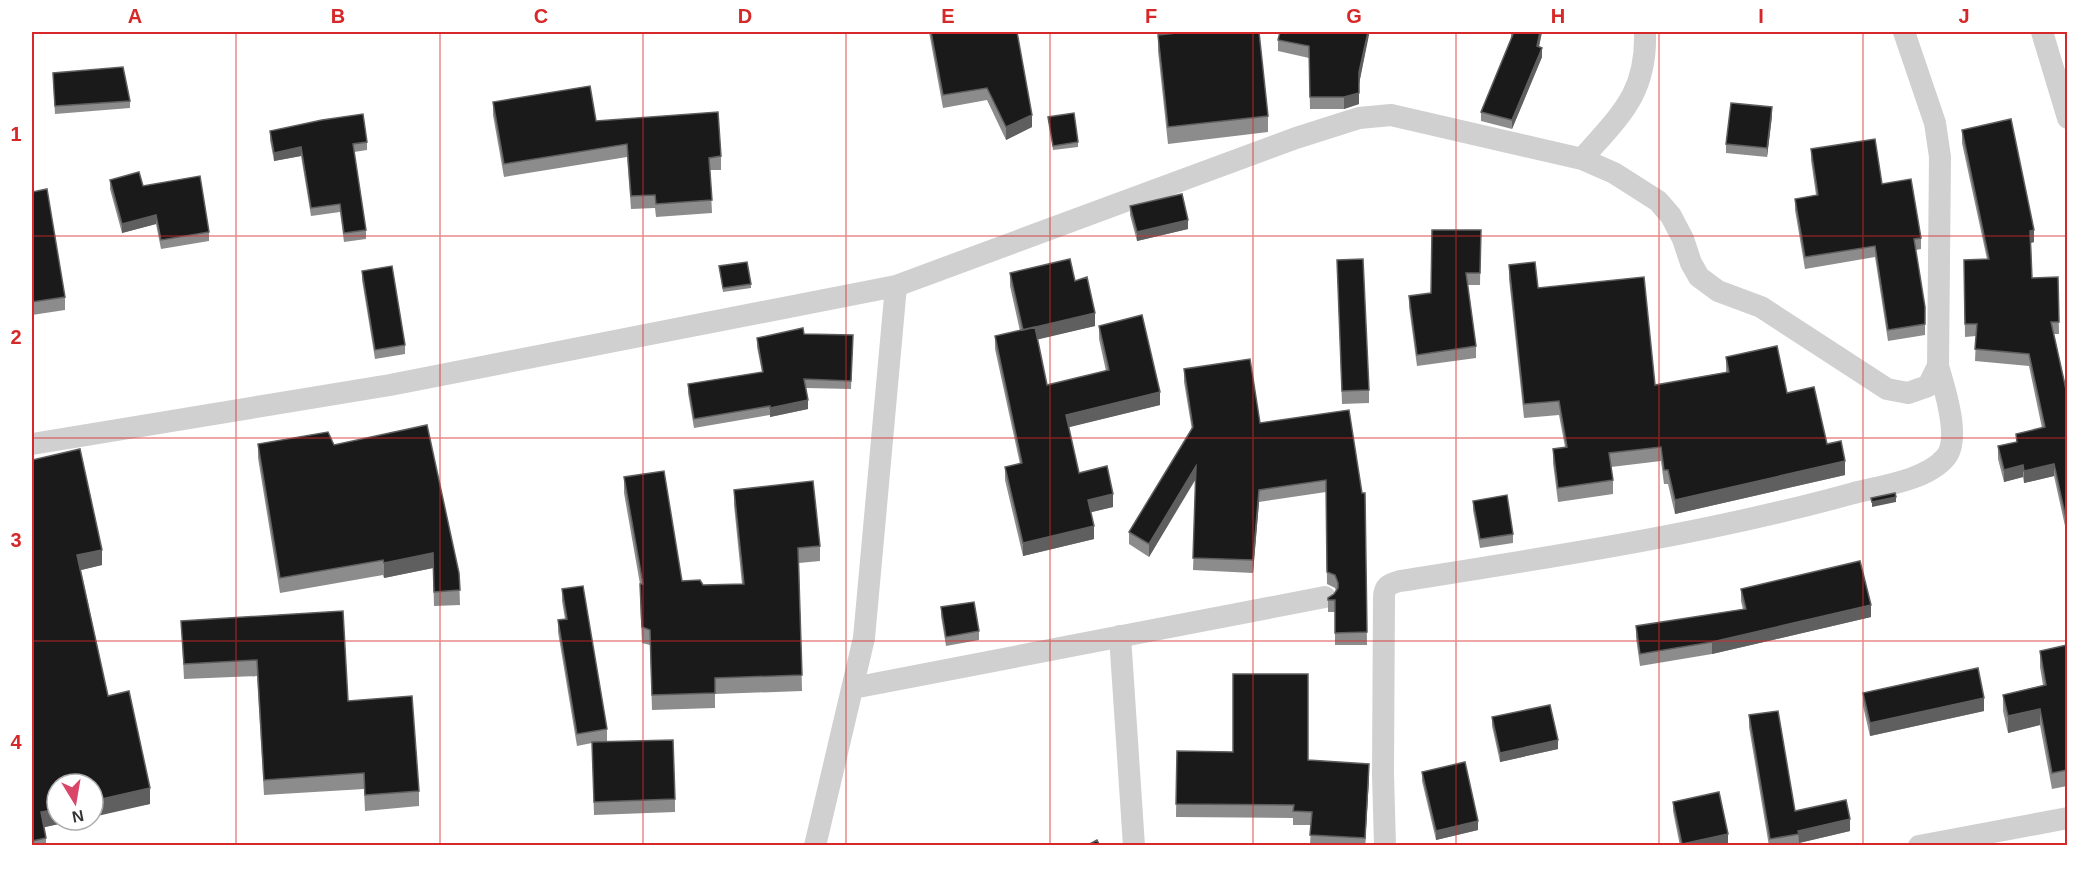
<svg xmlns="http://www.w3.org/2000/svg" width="2099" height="877" viewBox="0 0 2099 877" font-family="Arial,sans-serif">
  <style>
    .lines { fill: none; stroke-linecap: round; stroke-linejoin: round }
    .street { stroke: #d0d0d0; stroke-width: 22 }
    .wall { fill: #8c8c8c }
    .shaded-wall { fill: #5f5f5f }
    .building { fill: #1a1a1a; stroke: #5f5f5f; stroke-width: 1.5 }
    .grid { fill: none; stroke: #d62828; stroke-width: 1.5; stroke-opacity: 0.55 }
    .neatline { fill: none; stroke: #d62828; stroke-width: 2 }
    .grid-label { font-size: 20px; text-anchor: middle; font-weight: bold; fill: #d62828 }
  </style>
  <rect width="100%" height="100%" fill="#fff"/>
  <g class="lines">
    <!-- street -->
    <path class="street" d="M 2042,32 L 2068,118
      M 1582,159 C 1620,115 1647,94 1645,32
      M 32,444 L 390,385 L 896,286 L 1296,138 L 1359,118 L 1391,115 L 1582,159 L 1614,173 L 1658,201 L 1671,216 L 1683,239 L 1691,263 L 1699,277 L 1718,291 L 1761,307 L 1887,389 L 1908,393 L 1928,386 L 1938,366 L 1940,157 L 1935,123 L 1904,32
      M 1120,636 L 1134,846
      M 853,688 L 1325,597
      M 815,846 L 864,638 L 896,286
      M 1385,846 L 1383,774 L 1384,598 C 1384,586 1389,584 1400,581 C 1552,557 1705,534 1854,493 C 1882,486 1926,480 1945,458 C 1962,440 1944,387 1938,366
      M 1919,846 L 2068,818"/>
  </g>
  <!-- wall -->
  <path class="wall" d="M 929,32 L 1017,32 L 1032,127 L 1006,140 L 987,100 L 943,108 Z
    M 1369,32 L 1359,84 L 1359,104 L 1344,109 L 1310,109 L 1309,58 L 1278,51 L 1278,40 Z
    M 1511,32 L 1542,32 L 1539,47 L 1542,57 L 1512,129 L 1481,121 L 1481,112 L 1511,38 Z
    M 1158,35 L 1268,116 L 1268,132 L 1168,144 L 1158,51 Z
    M 53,80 L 130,101 L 130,108 L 55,114 Z
    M 493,102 L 596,121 L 721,156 L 721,170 L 710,170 L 712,213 L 656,217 L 655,208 L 631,209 L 627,157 L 504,177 L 493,115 Z
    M 1772,116 L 1767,157 L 1726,153 L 1726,144 Z
    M 1048,117 L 1078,142 L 1078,147 L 1053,150 Z
    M 1962,130 L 2034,242 L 2031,243 L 2032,278 L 2058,277 L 2059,334 L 2054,334 L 2067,394 L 2067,535 L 2054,476 L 2024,483 L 2023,477 L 2004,482 L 1998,459 L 1998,446 L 2016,442 L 2016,434 L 2042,428 L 2029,366 L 1975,361 L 1976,336 L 1965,337 L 1964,260 L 1987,259 L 1962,143 Z
    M 270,131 L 367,142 L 367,150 L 354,152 L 366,230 L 366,239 L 344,242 L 340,212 L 311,216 L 301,156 L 274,161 L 270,140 Z
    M 1811,149 L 1882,184 L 1921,238 L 1921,249 L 1916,250 L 1925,307 L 1925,335 L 1888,341 L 1875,257 L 1805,269 L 1795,210 L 1795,199 L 1816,195 L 1811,160 Z
    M 110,180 L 143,186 L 209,232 L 209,241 L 161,249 L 156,224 L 122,233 L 110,189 Z
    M 32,192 L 65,297 L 65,310 L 32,315 Z
    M 1130,206 L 1188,229 L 1137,241 L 1130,215 Z
    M 1481,230 L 1480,285 L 1468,285 L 1476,346 L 1476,358 L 1417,366 L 1409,307 L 1409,296 L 1431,293 Z
    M 1337,260 L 1369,390 L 1369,403 L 1342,404 Z
    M 1509,265 L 1655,385 L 1726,372 L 1726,357 L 1787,393 L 1827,444 L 1845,475 L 1675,514 L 1668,484 L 1664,484 L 1661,461 L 1611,467 L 1613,480 L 1613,494 L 1558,502 L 1553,463 L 1553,449 L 1565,447 L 1559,415 L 1524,418 L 1509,279 Z
    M 719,266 L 751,284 L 751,288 L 723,292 Z
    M 362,271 L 405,345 L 405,354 L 375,359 L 362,280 Z
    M 1010,273 L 1075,281 L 1095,326 L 1037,339 L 1047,385 L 1106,371 L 1099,339 L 1099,326 L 1160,405 L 1068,427 L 1079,473 L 1113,507 L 1091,512 L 1094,539 L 1023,556 L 1005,480 L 1005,467 L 1020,464 L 995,349 L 995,336 L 1020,331 L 1010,286 Z
    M 804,334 L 853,335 L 851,389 L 806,388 L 808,409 L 770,417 L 770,415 L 694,428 L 688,393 L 688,384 L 762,372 L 757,347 L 757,338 Z
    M 1184,369 L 1362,493 L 1365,493 L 1367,645 L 1335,645 L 1335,612 L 1328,612 L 1328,598 L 1334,594 L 1336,591 L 1335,588 L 1327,584 L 1326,492 L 1259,502 L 1253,573 L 1193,570 L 1196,479 L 1149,557 L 1129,544 L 1129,532 L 1192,430 L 1184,382 Z
    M 258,444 L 334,445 L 459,573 L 460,605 L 434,606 L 433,568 L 384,578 L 383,575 L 280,593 L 258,458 Z
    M 32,460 L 102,565 L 81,570 L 108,696 L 150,804 L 57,820 L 77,820 L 44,827 L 46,838 L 46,846 L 32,846 Z
    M 624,477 L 682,581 L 703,585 L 742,584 L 734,505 L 734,490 L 820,546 L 820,561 L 799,563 L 802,691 L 715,694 L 715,708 L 652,710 L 650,645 L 642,643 L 640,600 L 640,584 L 624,493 Z
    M 1473,501 L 1513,534 L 1513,543 L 1480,548 L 1473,510 Z
    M 562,589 L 607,729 L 607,741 L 600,742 L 675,799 L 675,812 L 594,815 L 592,743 L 577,746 L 558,632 L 558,620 L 565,619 L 562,601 Z
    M 1741,589 L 1871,617 L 1712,654 L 1640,666 L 1636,638 L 1636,626 L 1743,609 L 1741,601 Z
    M 941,607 L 979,631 L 979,640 L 946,646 L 941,616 Z
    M 181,621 L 348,701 L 419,791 L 419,806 L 365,811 L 364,789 L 264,795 L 257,676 L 184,679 Z
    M 2067,645 L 2067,786 L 2052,789 L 2040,725 L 2008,733 L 2003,711 L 2003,695 L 2043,685 L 2040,667 L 2040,651 Z
    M 1863,693 L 1984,711 L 1870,736 L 1863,706 Z
    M 1749,715 L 1795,811 L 1850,831 L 1799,843 L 1799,845 L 1769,846 L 1749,727 Z
    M 1492,717 L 1558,749 L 1500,762 L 1492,726 Z
    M 1177,751 L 1233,752 L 1308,760 L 1369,777 L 1365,846 L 1310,846 L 1311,825 L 1293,825 L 1293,818 L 1176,817 Z
    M 1422,772 L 1478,830 L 1436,840 L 1422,781 Z
    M 1673,802 L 1728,843 L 1716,846 L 1680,846 L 1673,811 Z"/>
  <!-- shaded-wall -->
  <path class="shaded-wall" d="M 1368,32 L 1369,32 L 1369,35 L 1359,84 L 1359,72 Z
    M 1540,32 L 1542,32 L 1537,55 L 1537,46 Z
    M 1542,48 L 1542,57 L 1512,129 L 1512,120 Z
    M 1359,93 L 1359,104 L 1344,109 L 1344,97 Z
    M 1772,107 L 1772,116 L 1767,157 L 1767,148 Z
    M 1032,115 L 1032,127 L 1006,140 L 1006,127 Z
    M 301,147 L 301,156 L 274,161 L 274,153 Z
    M 156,215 L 156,224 L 122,233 L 122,224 Z
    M 1188,220 L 1188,229 L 1137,241 L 1137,232 Z
    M 2034,230 L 2034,242 L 2030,243 L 2030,231 Z
    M 1095,313 L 1095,326 L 1023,343 L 1023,330 Z
    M 1160,392 L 1160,405 L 1066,428 L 1066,415 Z
    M 808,400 L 808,409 L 770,417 L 770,408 Z
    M 1845,461 L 1845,475 L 1675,514 L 1675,500 Z
    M 2054,464 L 2054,476 L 2024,483 L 2024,471 Z
    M 2023,465 L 2023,477 L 2004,482 L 2004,470 Z
    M 1196,466 L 1196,478 L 1149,557 L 1149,544 Z
    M 1259,490 L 1259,502 L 1253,573 L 1253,560 Z
    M 1113,494 L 1113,507 L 1088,513 L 1088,500 Z
    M 1896,497 L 1896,502 L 1872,507 L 1872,502 Z
    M 1094,526 L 1094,539 L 1023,556 L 1023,543 Z
    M 102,550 L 102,565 L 77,571 L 77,555 Z
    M 433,553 L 433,568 L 384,578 L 384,563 Z
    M 1871,605 L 1871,617 L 1712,654 L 1712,642 Z
    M 1984,698 L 1984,711 L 1870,736 L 1870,723 Z
    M 2040,709 L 2040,725 L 2008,733 L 2008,716 Z
    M 1558,740 L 1558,749 L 1500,762 L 1500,753 Z
    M 1369,764 L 1369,777 L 1365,846 L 1365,838 Z
    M 150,788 L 150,804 L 93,817 L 93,801 Z
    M 57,809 L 57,820 L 77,820 L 41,828 L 41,812 Z
    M 1850,819 L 1850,831 L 1799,843 L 1798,831 Z
    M 1478,821 L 1478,830 L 1436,840 L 1436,831 Z
    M 1728,834 L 1728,843 L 1716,846 L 1682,846 L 1682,844 Z"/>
  <!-- building -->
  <path class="building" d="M 931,32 L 1017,32 L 1032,115 L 1006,127 L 987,88 L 943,95 Z
    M 1186,32 L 1259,32 L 1268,116 L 1168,127 L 1158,35 Z
    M 1280,32 L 1368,32 L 1359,72 L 1359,93 L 1344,97 L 1310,97 L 1309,46 L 1278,40 Z
    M 1514,32 L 1540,32 L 1537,46 L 1542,48 L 1512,120 L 1481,112 Z
    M 123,67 L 130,101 L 55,106 L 53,73 Z
    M 590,86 L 596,121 L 718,112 L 721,156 L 709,158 L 712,200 L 656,204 L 655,195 L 631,196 L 627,144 L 504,164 L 493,102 Z
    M 1731,103 L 1772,107 L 1767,148 L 1726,144 Z
    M 1074,113 L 1078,142 L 1053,146 L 1048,117 Z
    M 363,114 L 367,142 L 353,144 L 366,230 L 344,233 L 340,204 L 311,208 L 301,147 L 274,153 L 270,131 L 322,120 Z
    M 2011,119 L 2034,230 L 2030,231 L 2032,278 L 2058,277 L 2059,322 L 2051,322 L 2067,394 L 2067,523 L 2054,464 L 2024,471 L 2023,465 L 2004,470 L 1998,446 L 2017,442 L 2016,434 L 2045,427 L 2029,354 L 1975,349 L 1977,324 L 1965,324 L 1964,260 L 1989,259 L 1962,130 Z
    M 1875,139 L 1882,184 L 1911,179 L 1921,238 L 1914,239 L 1925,307 L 1925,324 L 1888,330 L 1875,246 L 1805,257 L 1795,199 L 1818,195 L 1811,149 Z
    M 139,172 L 143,186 L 200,176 L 209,232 L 161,240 L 156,215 L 122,224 L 110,180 Z
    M 47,189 L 65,297 L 32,302 L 32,192 Z
    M 1182,194 L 1188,220 L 1137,232 L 1130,206 Z
    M 1432,230 L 1481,230 L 1480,273 L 1466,273 L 1476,346 L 1417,355 L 1409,296 L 1431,293 Z
    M 1070,259 L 1075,281 L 1087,277 L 1095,313 L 1023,330 L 1010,273 Z
    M 1363,259 L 1369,390 L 1342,391 L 1337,260 Z
    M 747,262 L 751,284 L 723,288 L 719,266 Z
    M 1535,262 L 1538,288 L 1644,277 L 1655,385 L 1729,372 L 1726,357 L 1777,346 L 1787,393 L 1814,387 L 1827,444 L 1841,441 L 1845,461 L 1675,500 L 1668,470 L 1664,470 L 1661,447 L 1609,453 L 1613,480 L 1558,488 L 1553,449 L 1567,447 L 1559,401 L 1524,404 L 1509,265 Z
    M 392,266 L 405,345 L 375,350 L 362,271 Z
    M 1142,315 L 1160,392 L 1066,415 L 1079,473 L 1107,466 L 1113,494 L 1088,500 L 1094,526 L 1023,543 L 1005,467 L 1022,463 L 995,336 L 1035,327 L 1047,385 L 1109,370 L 1099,326 Z
    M 803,328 L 804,334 L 853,335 L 851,381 L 804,379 L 808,400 L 770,408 L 770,406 L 694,419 L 688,384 L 763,372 L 757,338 Z
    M 1250,359 L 1260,423 L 1349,410 L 1362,493 L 1365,493 L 1367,632 L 1335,633 L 1335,600 L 1328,600 L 1328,598 L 1334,594 L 1338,588 L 1338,583 L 1335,575 L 1327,572 L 1326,480 L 1259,490 L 1253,560 L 1193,558 L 1196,466 L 1149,544 L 1129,532 L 1193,427 L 1184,369 Z
    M 427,425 L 459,573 L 460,590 L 434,592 L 433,553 L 384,563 L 383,560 L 280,578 L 258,444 L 328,432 L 334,445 Z
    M 80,449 L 102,550 L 77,555 L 108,696 L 129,691 L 150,788 L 93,801 L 93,784 L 57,784 L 57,809 L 41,812 L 46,838 L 32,841 L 32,460 Z
    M 664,471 L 682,581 L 700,580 L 703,585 L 744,584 L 734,490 L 813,481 L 820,546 L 798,548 L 802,675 L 715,678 L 715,693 L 652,695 L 650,630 L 642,627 L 640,584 L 643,584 L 624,477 Z
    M 1895,493 L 1896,497 L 1872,502 L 1871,498 Z
    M 1507,495 L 1513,534 L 1480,539 L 1473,501 Z
    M 1860,561 L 1871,605 L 1712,642 L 1640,654 L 1636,626 L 1746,609 L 1741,589 Z
    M 583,586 L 607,729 L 577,734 L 558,620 L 567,619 L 562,589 Z
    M 974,602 L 979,631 L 946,637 L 941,607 Z
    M 343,611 L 348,701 L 412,696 L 419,791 L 365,795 L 364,773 L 264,780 L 257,660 L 184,664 L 181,621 Z
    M 2067,645 L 2067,770 L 2052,773 L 2040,709 L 2008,716 L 2003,695 L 2046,685 L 2040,651 Z
    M 1978,668 L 1984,698 L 1870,723 L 1863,693 Z
    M 1233,674 L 1308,674 L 1308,760 L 1369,764 L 1365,838 L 1310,835 L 1312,812 L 1293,811 L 1294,805 L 1176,804 L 1177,751 L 1233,752 Z
    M 1550,705 L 1558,740 L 1500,753 L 1492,717 Z
    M 1778,711 L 1795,811 L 1846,800 L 1850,819 L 1798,831 L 1799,834 L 1770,839 L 1749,715 Z
    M 673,740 L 675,799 L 594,802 L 592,742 Z
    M 1465,762 L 1478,821 L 1436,831 L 1422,772 Z
    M 1719,792 L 1728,834 L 1682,844 L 1673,802 Z
    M 1097,840 L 1100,846 L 1086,846 Z"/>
  <!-- grid -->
  <path class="grid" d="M 236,32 L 236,846M 440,32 L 440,846M 643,32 L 643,846M 846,32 L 846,846M 1050,32 L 1050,846M 1253,32 L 1253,846M 1456,32 L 1456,846M 1659,32 L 1659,846M 1863,32 L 1863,846M 32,236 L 2068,236M 32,438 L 2068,438M 32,641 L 2068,641"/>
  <!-- border -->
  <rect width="2099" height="877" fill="none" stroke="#ffffff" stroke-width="66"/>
  <!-- north arrow -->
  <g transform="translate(75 802) rotate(169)"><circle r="28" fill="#ffffff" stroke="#adadad" stroke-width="1.5"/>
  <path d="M0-4.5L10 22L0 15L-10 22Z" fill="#d94667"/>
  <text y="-9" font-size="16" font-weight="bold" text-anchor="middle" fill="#333333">N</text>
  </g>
  <rect x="33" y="33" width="2033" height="811" class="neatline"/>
  <g class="grid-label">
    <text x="135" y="23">A</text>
    <text x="338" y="23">B</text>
    <text x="541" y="23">C</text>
    <text x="745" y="23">D</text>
    <text x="948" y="23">E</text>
    <text x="1151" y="23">F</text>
    <text x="1354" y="23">G</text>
    <text x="1558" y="23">H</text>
    <text x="1761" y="23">I</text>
    <text x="1964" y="23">J</text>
    <text x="16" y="141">1</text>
    <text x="16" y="344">2</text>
    <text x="16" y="547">3</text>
    <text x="16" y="749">4</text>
  </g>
</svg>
